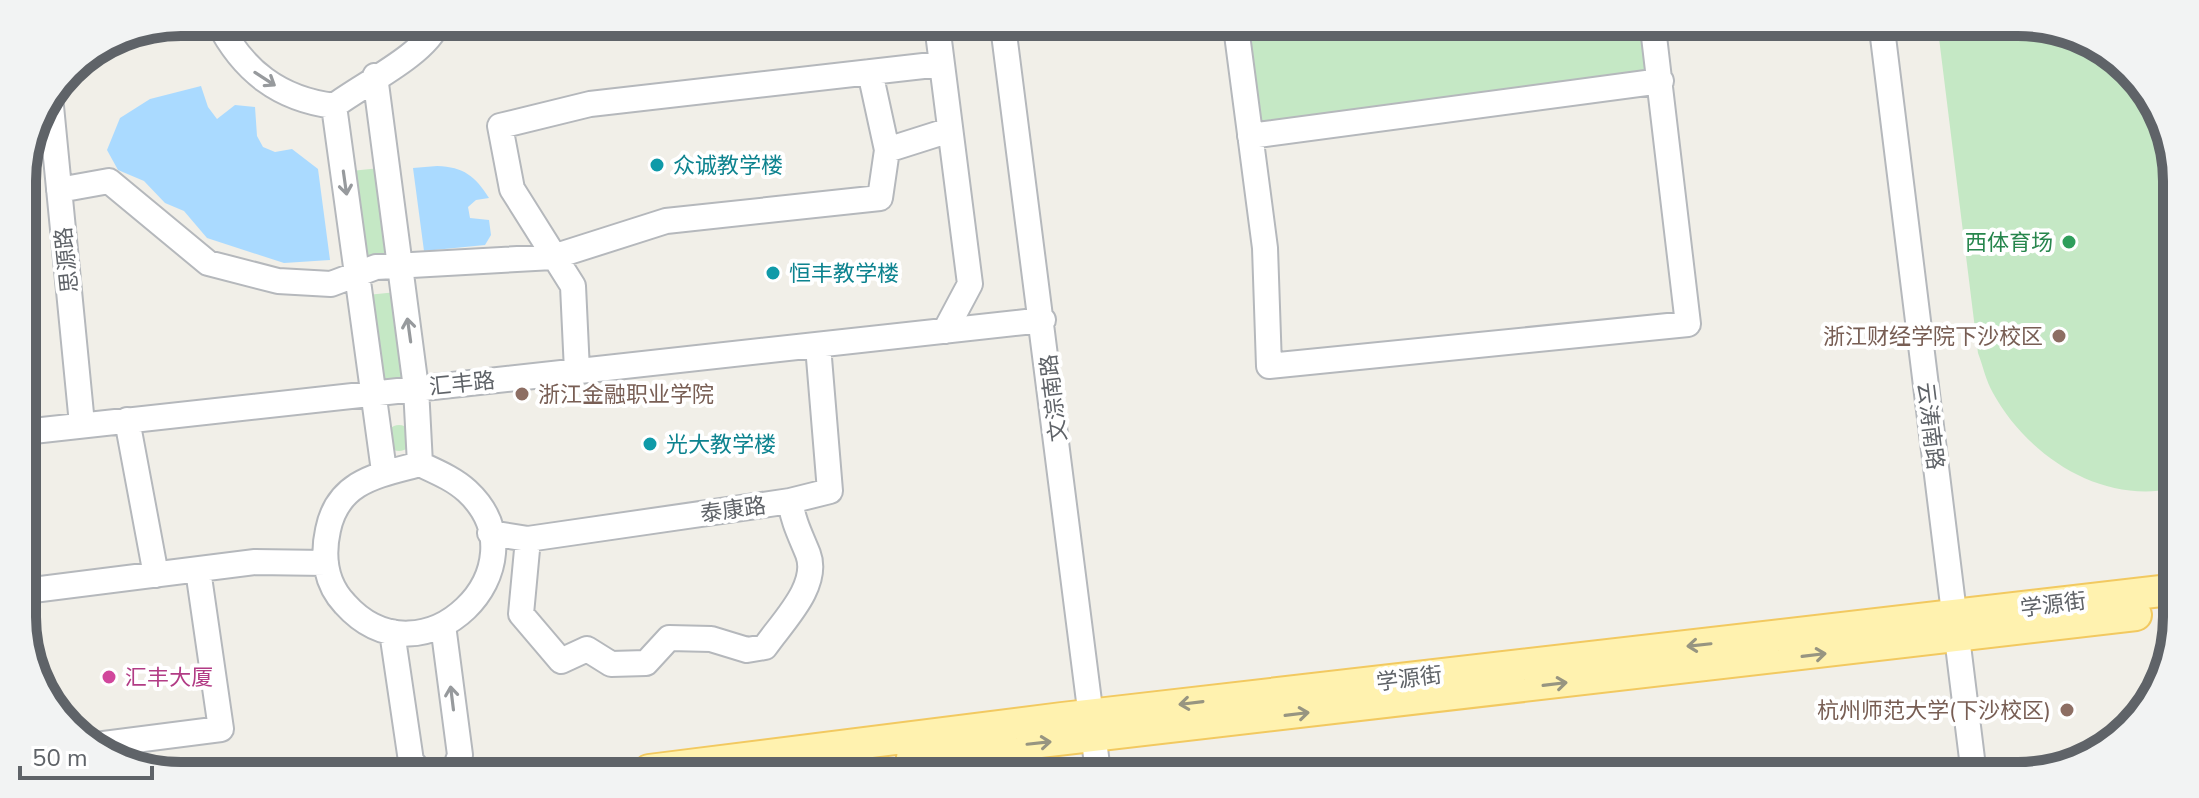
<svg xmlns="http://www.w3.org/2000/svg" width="2199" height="798" viewBox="0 0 2199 798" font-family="'Nunito Sans','Noto Sans SC',sans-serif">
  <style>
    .green { fill: #c5e8c5 }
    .water { fill: #aadaff }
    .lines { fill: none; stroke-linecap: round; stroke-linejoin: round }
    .minor-casing { stroke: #b5b8bc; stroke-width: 28 }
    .major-casing { stroke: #f2c960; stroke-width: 34 }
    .minor { stroke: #fff; stroke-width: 24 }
    .major { stroke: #fff2af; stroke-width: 30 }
    .oneway { stroke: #979a9d }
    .oneway2 { stroke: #979581 }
    .culture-dot { fill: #0f9aa8; stroke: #fff; stroke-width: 3 }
    .leisure-dot { fill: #2e9e5b; stroke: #fff; stroke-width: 3 }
    .education-dot { fill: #8d6e63; stroke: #fff; stroke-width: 3 }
    .hotel-dot { fill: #d1479c; stroke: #fff; stroke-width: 3 }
    .labels { text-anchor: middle; stroke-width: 8; stroke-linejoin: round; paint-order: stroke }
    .culture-label { font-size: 22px; fill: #0d838f; stroke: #fff; text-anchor: start }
    .leisure-label { font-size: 22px; fill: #27864d; stroke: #fff; text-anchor: end }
    .street-label { font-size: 22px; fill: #5f6368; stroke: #fff }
    .education-label { font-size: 22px; fill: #785e54; stroke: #fff; text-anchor: end }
    .hotel-label { font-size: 22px; fill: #b23c85; stroke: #fff; text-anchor: start }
    .rim { fill: none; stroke: #5f6368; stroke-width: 10 }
  </style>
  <rect width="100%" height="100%" fill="#f1efe8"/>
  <!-- green -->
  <path class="green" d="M 1244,27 L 1644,28 L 1650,74 L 1257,126 Z
    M 1938,30 L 2069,30 L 2138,77 L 2176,160 L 2171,489 C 2099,503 2027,455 1993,393 C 1986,381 1983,366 1978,353 Z
    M 380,168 L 391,254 L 363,258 L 351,171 Z
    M 397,292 L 408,380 L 378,384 L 367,295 Z
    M386 438a13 13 0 1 1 26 0a13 13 0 1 1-26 0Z"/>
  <!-- water -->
  <path class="water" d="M 201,86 L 208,107 L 217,119 L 235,105 L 255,107 L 257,136 L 263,147 L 275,152 L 292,149 L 318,169 L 330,260 L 284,263 L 207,238 L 184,211 L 165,203 L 144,181 L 118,170 L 107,150 L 120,118 L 150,99 Z
    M 437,166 C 464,167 475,176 489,198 L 476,200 L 468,207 L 470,218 L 489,220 L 491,235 L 485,245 L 424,251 L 413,168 Z"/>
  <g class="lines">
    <defs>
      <path id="minor" d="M 218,22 C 243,71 279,99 334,106 C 363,84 425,55 438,23
        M 937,25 L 970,284 L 945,331
        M 1003,26 L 1098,772
        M 1236,27 L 1265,248 L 1269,366 L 1688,324 L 1653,28
        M 1882,29 L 1974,775
        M 870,72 L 887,150
        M 375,76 L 416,388 L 420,464
        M 50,96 L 82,424
        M 334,106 L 384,471
        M 1250,136 L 1661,81
        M 59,190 L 109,181 L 208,263 L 278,281 L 331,284 L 376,267 L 553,257 L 666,221 L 880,198 L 887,150 L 950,130
        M 577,371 L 573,286 L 512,189 L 500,126 L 590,104 L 941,64
        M 127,420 L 156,575
        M 24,432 L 1043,320
        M 420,464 C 437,472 454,479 467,491 C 548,566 423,691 345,604 C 326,584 322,557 328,530 C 338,480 380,475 420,464 Z
        M 490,533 L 528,539 L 790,501 L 830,491 L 818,346
        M 528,539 L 521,614 L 561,661 L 587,649 L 611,664 L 646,663 L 669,638 L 711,639 L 747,650 L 765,647 C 782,622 820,586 808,554 C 800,534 794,524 790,501
        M 25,591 L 255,562 L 326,563
        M 443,625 L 460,755 L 455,769
        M 392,632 L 411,761 L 418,769
        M 96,745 L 221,729 L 198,570"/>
      <path id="major" d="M 912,757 L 2136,615
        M 649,770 L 1062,718 L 2170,590"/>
    </defs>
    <!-- minor casing -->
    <use href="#minor" class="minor-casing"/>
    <!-- major casing -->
    <use href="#major" class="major-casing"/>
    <!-- minor -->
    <use href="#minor" class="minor"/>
    <!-- major -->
    <use href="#major" class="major"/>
  </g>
  <!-- one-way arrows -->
  <defs><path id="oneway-shaft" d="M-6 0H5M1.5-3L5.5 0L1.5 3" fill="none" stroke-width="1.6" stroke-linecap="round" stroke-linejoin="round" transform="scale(2)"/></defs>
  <g class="oneway">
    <use href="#oneway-shaft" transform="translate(265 79) rotate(33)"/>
    <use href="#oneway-shaft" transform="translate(345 183) rotate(82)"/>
    <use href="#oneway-shaft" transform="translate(409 330) rotate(-98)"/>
    <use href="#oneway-shaft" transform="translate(452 698) rotate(-97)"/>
  </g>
  <g class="oneway2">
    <use href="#oneway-shaft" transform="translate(1699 645) rotate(174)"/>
    <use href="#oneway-shaft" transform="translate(1814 655) rotate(-7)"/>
    <use href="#oneway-shaft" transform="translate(1555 684) rotate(-7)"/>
    <use href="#oneway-shaft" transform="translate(1191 703) rotate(173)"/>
    <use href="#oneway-shaft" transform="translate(1297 714) rotate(-7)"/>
    <use href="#oneway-shaft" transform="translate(1039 743) rotate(-6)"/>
  </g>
  <!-- markers -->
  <g class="culture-dot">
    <circle cx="657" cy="165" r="8"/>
    <circle cx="773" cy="273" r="8"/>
    <circle cx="650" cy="444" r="8"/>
  </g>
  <circle class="leisure-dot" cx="2069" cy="242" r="8"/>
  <g class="education-dot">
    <circle cx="2059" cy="336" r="8"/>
    <circle cx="522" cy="394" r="8"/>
    <circle cx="2067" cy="710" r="8"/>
  </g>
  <circle class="hotel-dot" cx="109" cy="677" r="8"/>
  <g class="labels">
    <!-- culture labels -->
    <g class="culture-label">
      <text x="673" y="173">众诚教学楼</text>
      <text x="789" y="281">恒丰教学楼</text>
      <text x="666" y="452">光大教学楼</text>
    </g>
    <!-- leisure labels -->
    <g class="leisure-label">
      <text x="2053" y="250">西体育场</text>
    </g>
    <!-- street labels -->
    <g class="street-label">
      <text transform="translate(66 260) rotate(-96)" y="8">思源路</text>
      <text transform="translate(462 383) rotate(-6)" y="8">汇丰路</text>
      <text transform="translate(1053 398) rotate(-97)" y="8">文淙南路</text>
      <text transform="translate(1931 426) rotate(83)" y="8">云涛南路</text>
      <text transform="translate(733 509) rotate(-8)" y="8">泰康路</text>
      <text transform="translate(2053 604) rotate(-7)" y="8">学源街</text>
      <text transform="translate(1409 678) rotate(-7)" y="8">学源街</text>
    </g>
    <!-- education labels -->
    <g class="education-label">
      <text x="2043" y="344">浙江财经学院下沙校区</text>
      <text x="538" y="402" text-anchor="start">浙江金融职业学院</text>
      <text x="2051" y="718">杭州师范大学(下沙校区)</text>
    </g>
    <!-- hotel labels -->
    <g class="hotel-label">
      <text x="125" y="685">汇丰大厦</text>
    </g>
  </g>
  <!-- crop -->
  <path d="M0 0H2199V798H0ZM181 36H2018A145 145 0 0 1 2163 181V617A145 145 0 0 1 2018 762H181A145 145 0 0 1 36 617V181A145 145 0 0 1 181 36Z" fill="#f2f3f3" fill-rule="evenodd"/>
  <path class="rim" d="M181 36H2018A145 145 0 0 1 2163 181V617A145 145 0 0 1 2018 762H181A145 145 0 0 1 36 617V181A145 145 0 0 1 181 36Z"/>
  <!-- scale -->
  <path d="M20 766v12h132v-12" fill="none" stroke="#5f6368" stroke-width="4"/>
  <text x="32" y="766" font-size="24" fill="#5f6368" stroke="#ffffff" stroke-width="6" paint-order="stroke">50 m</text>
</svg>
